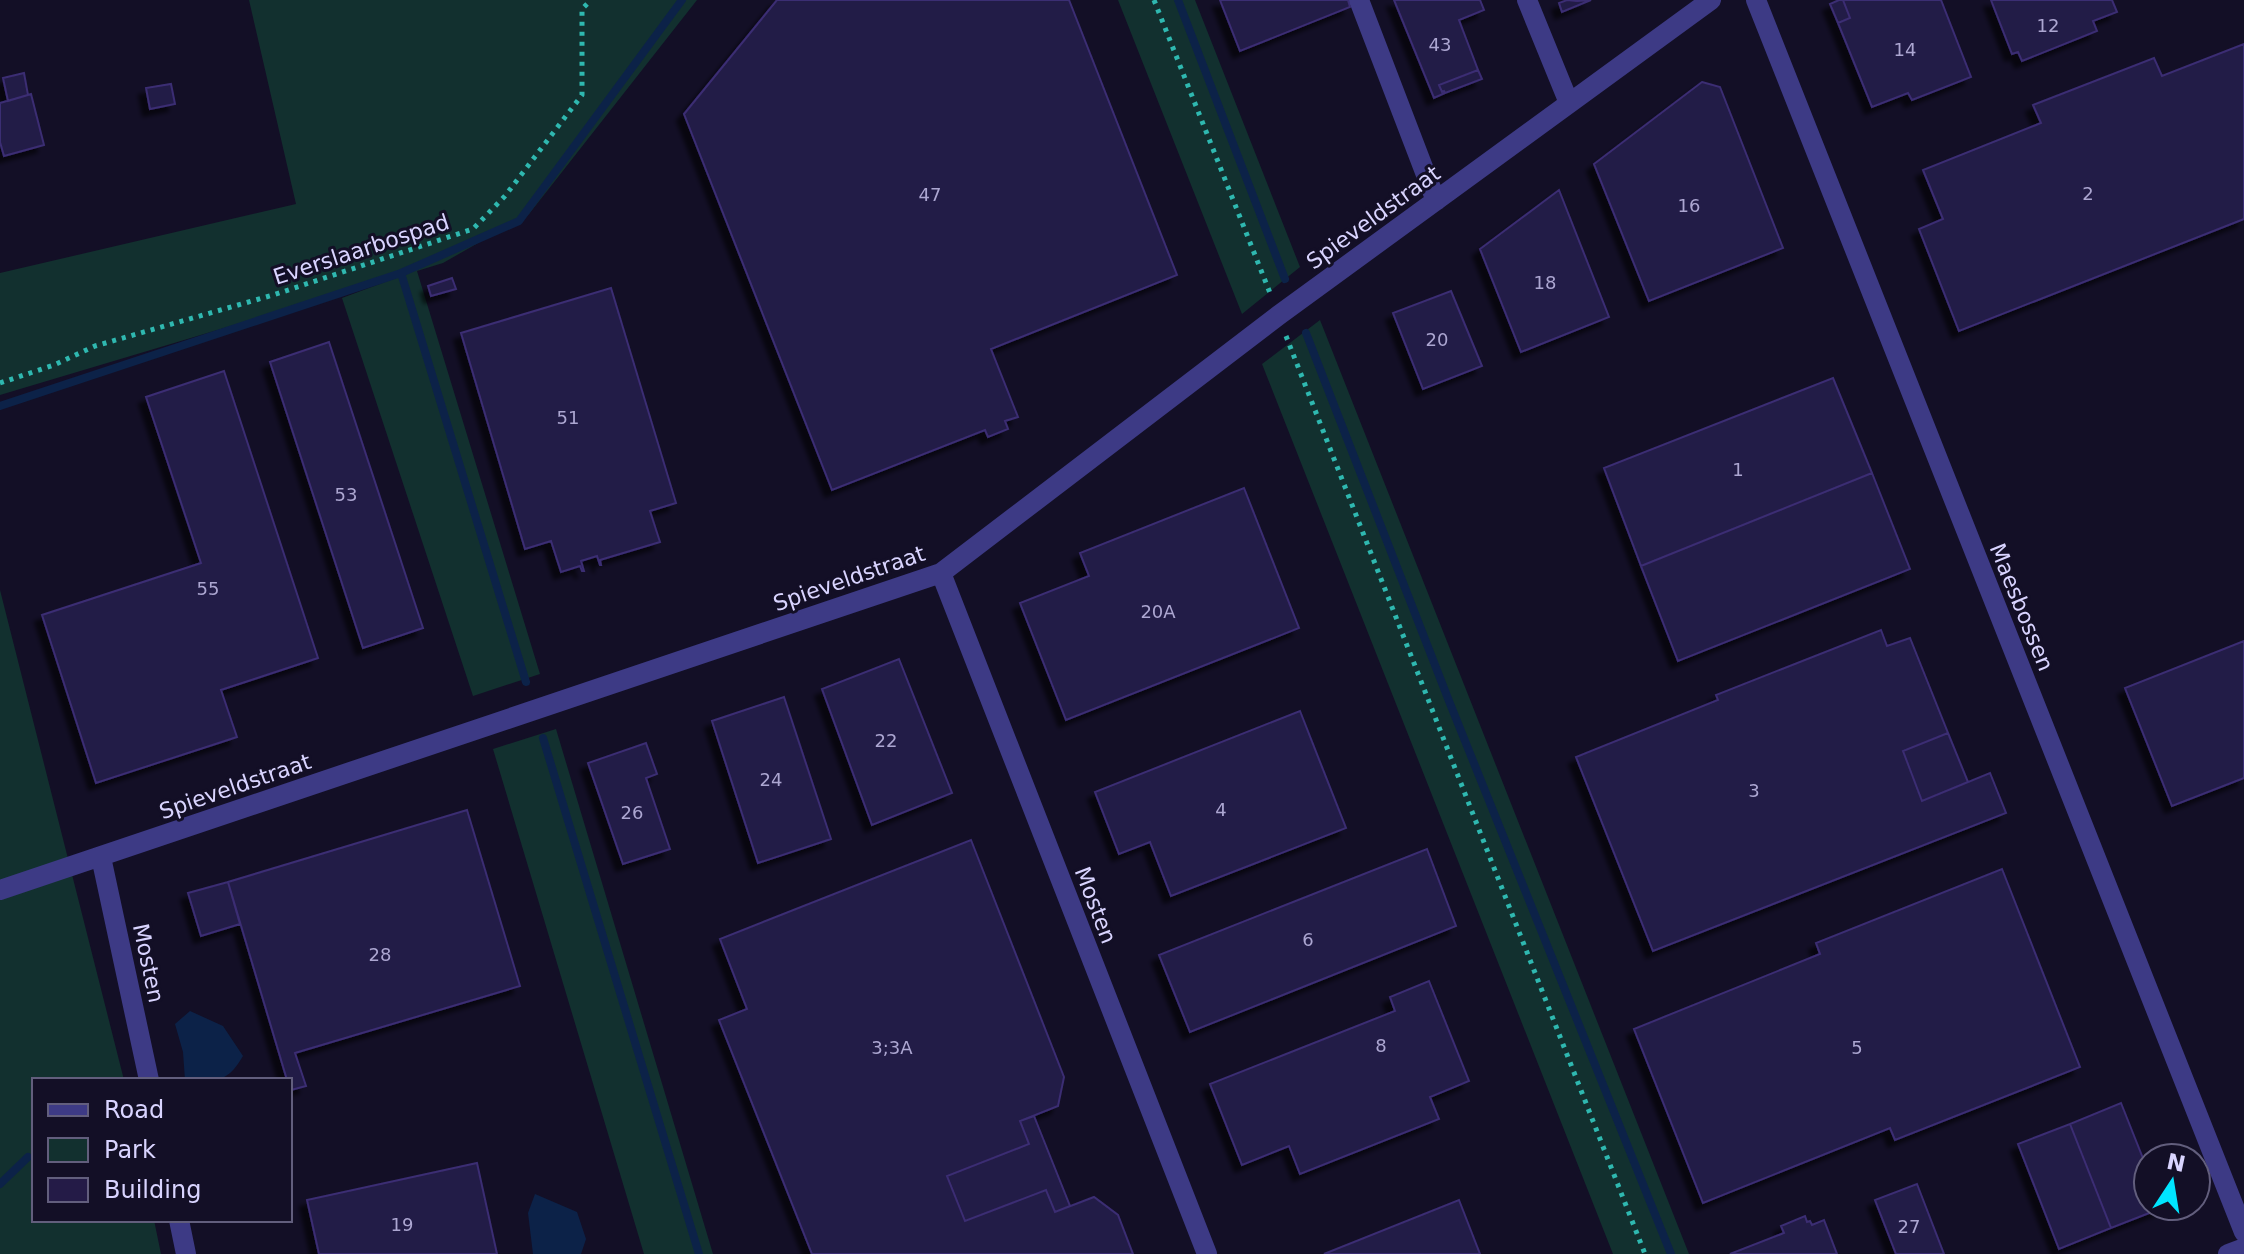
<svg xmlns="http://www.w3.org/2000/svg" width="2244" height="1254" viewBox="0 0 2244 1254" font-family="'DejaVu Sans',sans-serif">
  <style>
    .green { fill: #12302f }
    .water { fill: #0c2248 }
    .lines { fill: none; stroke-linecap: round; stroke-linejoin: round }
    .stream { stroke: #0c2248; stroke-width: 8 }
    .building { fill: #241b47; stroke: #3b2d73; stroke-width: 2; filter: url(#shadow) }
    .path { stroke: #2fb8b0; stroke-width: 5; stroke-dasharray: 4 6; stroke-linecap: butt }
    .minor { stroke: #3d3a85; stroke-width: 20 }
    .labels { text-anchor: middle; stroke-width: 6; stroke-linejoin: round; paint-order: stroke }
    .number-label { font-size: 18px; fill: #aca6d1 }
    .street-label { font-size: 22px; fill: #d9d4ff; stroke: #130f26 }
  </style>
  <defs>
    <filter id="shadow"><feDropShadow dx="-7" dy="7" stdDeviation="2" flood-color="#0009"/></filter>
  </defs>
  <rect width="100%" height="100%" fill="#130f26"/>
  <!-- green -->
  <path class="green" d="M 249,0 L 697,0 L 529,214 L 443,263 L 417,271 L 540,674 L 473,696 L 342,298 L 412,272 L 0,395 L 0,273 L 296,204 Z
    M 1118,0 L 1195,0 L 1300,267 L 1242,314 Z
    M 1320,320 L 1689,1254 L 1613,1254 L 1262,364 Z
    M 0,590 L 124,1080 L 34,1080 L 34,1220 L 154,1220 L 161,1254 L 0,1254 Z
    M 556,729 L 713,1254 L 644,1254 L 493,749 Z"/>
  <!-- water -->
  <path class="water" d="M 190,1011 L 223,1026 L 243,1056 C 226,1085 216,1080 185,1080 L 183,1052 L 175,1024 Z
    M 535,1194 L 577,1212 L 586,1239 L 581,1254 L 533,1254 L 528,1213 Z"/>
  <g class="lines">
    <!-- stream -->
    <path class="stream" d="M 1178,0 L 1285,279
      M 1306,333 L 1449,701 L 1671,1254
      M 0,406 L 401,273
      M 526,682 L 401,273 L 519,221 L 682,0
      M 543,738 L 699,1254
      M 0,1184 L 28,1157"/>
  </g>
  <!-- building -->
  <path class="building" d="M 777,0 L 1069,0 L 1177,275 L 991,349 L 1018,417 L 1005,421 L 1008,429 L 988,437 L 985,430 L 832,490 L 684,114 Z
    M 1220,0 L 1348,0 L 1350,7 L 1240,51 Z
    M 1394,0 L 1480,0 L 1484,10 L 1459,20 L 1478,70 L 1439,85 L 1442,92 L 1444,91 L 1445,93 L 1434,98 Z
    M 1567,0 L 1577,1 L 1591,0 L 1562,12 L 1559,3 Z
    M 1839,0 L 1843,0 L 1850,18 L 1838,23 L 1830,4 Z
    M 1843,0 L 1941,0 L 1971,77 L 1912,100 L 1908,93 L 1872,107 L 1838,23 L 1850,18 Z
    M 1991,0 L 2112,0 L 2117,12 L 2093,21 L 2097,31 L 2022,61 L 2018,52 L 2012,54 Z
    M 2244,44 L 2244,219 L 1959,331 L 1919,229 L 1943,219 L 1923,170 L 2041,123 L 2033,105 L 2154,58 L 2162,76 Z
    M 1478,70 L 1482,79 L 1445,93 L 1444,91 L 1442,92 L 1439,85 Z
    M 24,73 L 28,95 L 8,101 L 3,78 Z
    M 1702,82 L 1720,87 L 1783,248 L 1649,301 L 1594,164 Z
    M 171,84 L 175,104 L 150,109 L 146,88 Z
    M 31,94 L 44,145 L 4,156 L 0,142 L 0,103 Z
    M 1559,190 L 1609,317 L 1521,352 L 1480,249 Z
    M 452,278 L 456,289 L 431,296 L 428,286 Z
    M 611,288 L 676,503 L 650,511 L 660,542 L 600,560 L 601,565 L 600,565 L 597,556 L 581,561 L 584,571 L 582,571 L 580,566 L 561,572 L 551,541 L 525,549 L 461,333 Z
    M 1451,291 L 1482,366 L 1423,389 L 1393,313 Z
    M 329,342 L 423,628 L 363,648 L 270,362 Z
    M 224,371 L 318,658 L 221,690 L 237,737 L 96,783 L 42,615 L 201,563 L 146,397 Z
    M 1833,378 L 1872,473 L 1641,566 L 1604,468 Z
    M 1872,473 L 1910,569 L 1678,661 L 1641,566 Z
    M 1244,488 L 1299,628 L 1066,720 L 1020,603 L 1089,576 L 1080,553 Z
    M 1881,630 L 1887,646 L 1910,638 L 1948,733 L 1903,751 L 1922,801 L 1990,773 L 2006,813 L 1653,951 L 1576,757 L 1718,700 L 1716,695 Z
    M 2244,641 L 2244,778 L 2172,806 L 2125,688 Z
    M 899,659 L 952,793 L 872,825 L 822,689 Z
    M 784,697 L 831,839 L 758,863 L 712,721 Z
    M 1300,711 L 1346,828 L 1171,896 L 1150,842 L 1119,854 L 1095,792 Z
    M 1948,733 L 1968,782 L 1922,801 L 1903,751 Z
    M 646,743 L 657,774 L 646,778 L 670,849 L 623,864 L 588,763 Z
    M 467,810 L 520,986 L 295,1053 L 306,1086 L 291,1090 L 290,1080 L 287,1080 L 228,882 Z
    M 971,840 L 1064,1077 L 1058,1106 L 1020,1121 L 1029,1144 L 947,1176 L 965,1221 L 1046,1190 L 1055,1212 L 1094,1197 L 1118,1215 L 1133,1254 L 812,1254 L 719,1020 L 747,1009 L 720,939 Z
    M 1427,849 L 1456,926 L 1190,1032 L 1159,955 Z
    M 2002,869 L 2080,1067 L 1895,1140 L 1890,1128 L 1703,1203 L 1634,1029 L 1820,954 L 1816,943 Z
    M 228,882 L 240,924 L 201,936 L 188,893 Z
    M 1429,981 L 1469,1081 L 1430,1097 L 1439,1119 L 1300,1174 L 1289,1146 L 1242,1165 L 1210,1084 L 1395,1011 L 1390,997 Z
    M 2121,1103 L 2148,1171 L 2148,1206 L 2162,1206 L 2162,1208 L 2111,1228 L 2070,1124 Z
    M 1034,1116 L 1070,1206 L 1055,1212 L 1046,1190 L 965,1221 L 947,1176 L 1029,1144 L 1020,1121 Z
    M 2070,1124 L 2111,1228 L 2059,1249 L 2018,1144 Z
    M 477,1163 L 497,1254 L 319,1254 L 307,1200 Z
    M 1917,1184 L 1944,1254 L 1896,1254 L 1875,1200 Z
    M 1459,1200 L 1480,1254 L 1324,1254 Z
    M 1805,1216 L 1807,1222 L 1810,1221 L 1812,1225 L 1824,1220 L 1837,1254 L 1730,1254 L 1784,1233 L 1781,1226 Z"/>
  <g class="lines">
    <!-- path -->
    <path class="path" d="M 1154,0 L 1270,293
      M 1286,336 L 1645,1254
      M 0,383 L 54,365 L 95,346 L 273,295 L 473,229 L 505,196 L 582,95 L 582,9 L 591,0"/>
    <!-- minor -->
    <path class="minor" d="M 1359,0 L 1436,201
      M 1527,0 L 1569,103
      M 1756,0 L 2244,1232
      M 941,573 L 1207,1254
      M 101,857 L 149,1080
      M 0,890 L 941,573 L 1279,315 L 1711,0
      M 179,1220 L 186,1254
      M 2228,1254 L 2244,1248"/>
  </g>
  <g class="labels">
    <!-- number labels -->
    <g class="number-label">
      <text x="2048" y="32">12</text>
      <text x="1440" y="51">43</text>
      <text x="1905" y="56">14</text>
      <text x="2088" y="200">2</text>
      <text x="930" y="201">47</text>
      <text x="1689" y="212">16</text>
      <text x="1545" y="289">18</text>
      <text x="1437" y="346">20</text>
      <text x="568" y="424">51</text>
      <text x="1738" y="476">1</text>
      <text x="346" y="501">53</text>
      <text x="208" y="595">55</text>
      <text x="1158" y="618">20A</text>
      <text x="886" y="747">22</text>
      <text x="771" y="786">24</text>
      <text x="1754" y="797">3</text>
      <text x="1221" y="816">4</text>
      <text x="632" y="819">26</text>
      <text x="1308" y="946">6</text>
      <text x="380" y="961">28</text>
      <text x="1381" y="1052">8</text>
      <text x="892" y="1054">3;3A</text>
      <text x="1857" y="1054">5</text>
      <text x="402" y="1231">19</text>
      <text x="1909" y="1233">27</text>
    </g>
    <!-- street labels -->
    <g class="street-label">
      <text transform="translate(1373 217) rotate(-36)" y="8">Spieveldstraat</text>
      <text transform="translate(361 249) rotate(-18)" y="8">Everslaarbospad</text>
      <text transform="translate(849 578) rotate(-19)" y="8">Spieveldstraat</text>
      <text transform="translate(2022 607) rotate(68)" y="8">Maesbossen</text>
      <text transform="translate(235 786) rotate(-19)" y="8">Spieveldstraat</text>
      <text transform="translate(1096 905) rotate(69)" y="8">Mosten</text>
      <text transform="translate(149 963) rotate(78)" y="8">Mosten</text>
    </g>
  </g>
  <!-- legend -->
  <rect x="32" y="1078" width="260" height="144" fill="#130f26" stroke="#625e7d" stroke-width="2"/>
  <rect x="48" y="1104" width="40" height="12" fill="#3d3a85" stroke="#625e7d" stroke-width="2"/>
  <text x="104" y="1118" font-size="24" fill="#d9d4ff">Road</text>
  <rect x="48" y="1138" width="40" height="24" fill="#12302f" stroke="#625e7d" stroke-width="2"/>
  <text x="104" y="1158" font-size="24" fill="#d9d4ff">Park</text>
  <rect x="48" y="1178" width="40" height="24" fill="#241b47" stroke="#625e7d" stroke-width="2"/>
  <text x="104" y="1198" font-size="24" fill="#d9d4ff">Building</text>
  <!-- north arrow -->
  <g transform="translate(2172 1182) rotate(12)"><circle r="38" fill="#130f26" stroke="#625e7d" stroke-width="2"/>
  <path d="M0-6L14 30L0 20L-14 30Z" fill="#00e5ff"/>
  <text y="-12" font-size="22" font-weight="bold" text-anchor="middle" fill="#d9d4ff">N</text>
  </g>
</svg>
